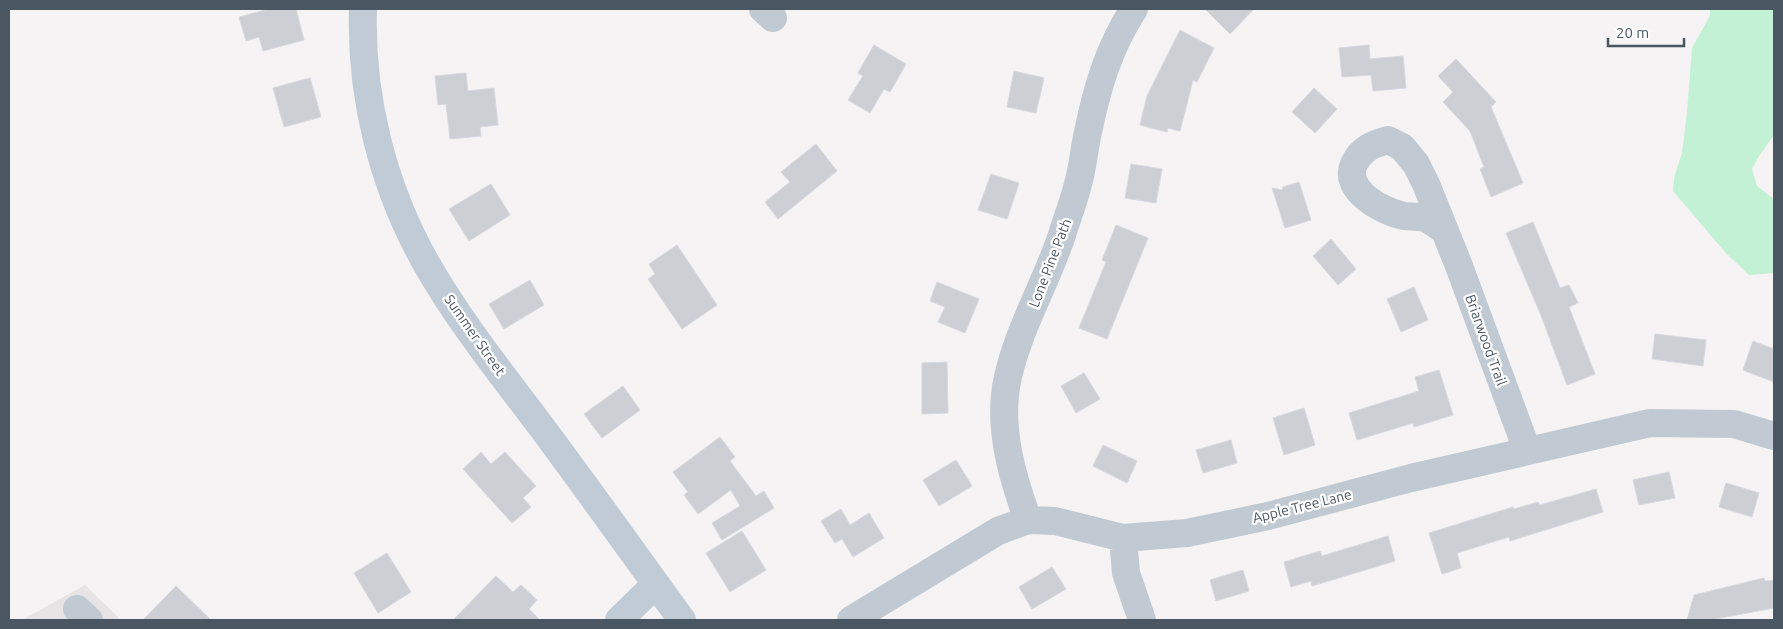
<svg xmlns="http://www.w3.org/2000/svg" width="1783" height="629" viewBox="0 0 1783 629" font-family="Ubuntu,sans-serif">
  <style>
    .education { fill: #e6e4e5 }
    .green { fill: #c3f1d5 }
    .building { fill: #cdcfd5; stroke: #d7d9de }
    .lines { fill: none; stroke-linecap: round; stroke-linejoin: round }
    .street { stroke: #c1cad2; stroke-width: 28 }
    .secondary { stroke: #c1cbd6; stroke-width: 28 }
    .labels { text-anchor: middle; stroke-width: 4.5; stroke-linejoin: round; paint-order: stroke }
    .street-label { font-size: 14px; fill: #4a5661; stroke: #fff }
  </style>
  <rect width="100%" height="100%" fill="#f5f3f3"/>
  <!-- education -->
  <path class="education" d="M 85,585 L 119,618 L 116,620 L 22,620 Z"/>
  <!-- green -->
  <path class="green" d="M 1710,9 L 1774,9 L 1774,135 L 1759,156 L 1752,169 L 1757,186 L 1774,199 L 1774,273 L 1749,275 L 1725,252 L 1673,191 L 1674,178 L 1682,153 L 1687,113 L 1692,48 L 1710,16 Z"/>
  <!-- building -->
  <path class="building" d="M 269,9 L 296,9 L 304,40 L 263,51 L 259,37 L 246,41 L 239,17 Z
    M 1205,9 L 1254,9 L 1230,34 Z
    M 1180,30 L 1214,48 L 1197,82 L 1193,80 L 1180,131 L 1168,128 L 1167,132 L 1140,125 L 1147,96 Z
    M 874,45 L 906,64 L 890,92 L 884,89 L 870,113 L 848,100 L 863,76 L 858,73 Z
    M 1369,45 L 1370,59 L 1403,56 L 1406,88 L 1373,91 L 1371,75 L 1342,77 L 1339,48 Z
    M 1456,59 L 1496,102 L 1491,107 L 1523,183 L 1491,197 L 1480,169 L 1484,167 L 1470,131 L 1443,102 L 1453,92 L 1438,76 Z
    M 1014,71 L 1044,78 L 1036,113 L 1007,107 Z
    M 466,73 L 468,91 L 494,88 L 498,125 L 480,127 L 481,136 L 450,139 L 446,104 L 438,105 L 435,76 Z
    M 310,78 L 321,117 L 284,127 L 273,88 Z
    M 1314,88 L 1337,109 L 1315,133 L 1292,112 Z
    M 816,144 L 837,171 L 778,219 L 765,202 L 790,182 L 781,172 Z
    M 1131,164 L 1162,169 L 1156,203 L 1125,198 Z
    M 991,174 L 1019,183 L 1007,219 L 978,210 Z
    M 1299,182 L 1311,220 L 1285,228 L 1272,188 L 1282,190 L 1283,187 Z
    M 491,184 L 510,215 L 469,241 L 449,209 Z
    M 1533,222 L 1560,288 L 1569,285 L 1578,303 L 1569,307 L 1595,374 L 1567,385 L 1542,318 L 1506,233 Z
    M 1116,225 L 1148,238 L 1107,339 L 1079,328 L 1106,262 L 1102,260 Z
    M 1331,239 L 1356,269 L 1338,285 L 1313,256 Z
    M 677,245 L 717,305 L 682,329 L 648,279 L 655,274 L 649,264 Z
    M 530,280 L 544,305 L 504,329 L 489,304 Z
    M 937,282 L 979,299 L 965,333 L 938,322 L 945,307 L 930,301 Z
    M 1414,287 L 1428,320 L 1401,332 L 1387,299 Z
    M 1655,334 L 1706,340 L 1703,366 L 1652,359 Z
    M 1753,341 L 1774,349 L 1774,382 L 1743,370 Z
    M 947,362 L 948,413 L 922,414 L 922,363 Z
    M 1439,370 L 1453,415 L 1414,427 L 1413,423 L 1357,440 L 1349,413 L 1419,391 L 1415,377 Z
    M 1084,373 L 1100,399 L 1076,413 L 1061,386 Z
    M 623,386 L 640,410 L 602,438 L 584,414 Z
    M 1304,408 L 1315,445 L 1284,455 L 1273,418 Z
    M 720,437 L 735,457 L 730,461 L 756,496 L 764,491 L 774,508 L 722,540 L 712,523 L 740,506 L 731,490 L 698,514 L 684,495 L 688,492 L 673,472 Z
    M 1231,440 L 1237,463 L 1203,473 L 1196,450 Z
    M 1103,445 L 1137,461 L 1127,483 L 1093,466 Z
    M 481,452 L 491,464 L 505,452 L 536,486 L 523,498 L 531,507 L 512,523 L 463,469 Z
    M 956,460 L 972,486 L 939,506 L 923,480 Z
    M 1669,472 L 1675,498 L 1639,505 L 1633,480 Z
    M 1726,483 L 1759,493 L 1752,517 L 1719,507 Z
    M 1596,489 L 1603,512 L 1510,541 L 1509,537 L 1457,553 L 1461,568 L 1442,574 L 1429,533 L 1513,507 L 1514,509 L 1538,502 L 1540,505 Z
    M 841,509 L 850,525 L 869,513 L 884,538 L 853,557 L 842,539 L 835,543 L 821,521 Z
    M 742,531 L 766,570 L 730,592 L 706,553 Z
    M 1388,536 L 1395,561 L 1312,586 L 1311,581 L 1291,587 L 1284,562 L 1320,551 L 1322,556 Z
    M 387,553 L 411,592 L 378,613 L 354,573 Z
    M 1052,567 L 1066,589 L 1032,609 L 1019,587 Z
    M 1243,570 L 1249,591 L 1216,601 L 1210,580 Z
    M 496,576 L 513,592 L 521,585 L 537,600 L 529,609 L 540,620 L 453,620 Z
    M 1764,578 L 1765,581 L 1774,580 L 1774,608 L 1710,620 L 1687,620 L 1694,595 Z
    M 176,586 L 211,620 L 143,620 Z"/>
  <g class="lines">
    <!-- street -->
    <path class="street" d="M 763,9 L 773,18
      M 1444,230 C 1438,226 1433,222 1427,219 C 1420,216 1411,217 1404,216 C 1383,212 1342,190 1354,164 C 1361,149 1373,144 1388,140 L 1402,147 L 1416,164 L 1426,184 L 1459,266 L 1527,450
      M 1028,520 C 1013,479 999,432 1006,387 C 1015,334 1045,286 1062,235 C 1067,218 1074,201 1078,184 C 1083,167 1084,149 1088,132 C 1097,88 1109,47 1134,9
      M 1123,538 L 1126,573 L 1142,620
      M 77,609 L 89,620
      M 851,620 L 998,531 L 1028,520 L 1055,521 L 1123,538 L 1187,533 L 1268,516 L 1411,478 L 1650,423 L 1734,424 L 1774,436"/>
    <!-- secondary -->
    <path class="secondary" d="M 363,9 C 360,96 383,187 426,263 C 460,323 505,378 546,433 C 592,495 637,558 682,620
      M 619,620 L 656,584"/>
  </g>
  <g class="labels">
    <!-- street labels -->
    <g class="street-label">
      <text transform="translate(1050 263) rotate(-69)" y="5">Lone Pine Path</text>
      <text transform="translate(475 335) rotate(55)" y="5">Summer Street</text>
      <text transform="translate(1486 340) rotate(70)" y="5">Briarwood Trail</text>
      <text transform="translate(1302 506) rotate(-14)" y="5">Apple Tree Lane</text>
    </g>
  </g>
  <!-- border -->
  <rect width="1783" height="629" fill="none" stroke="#4a5661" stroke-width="20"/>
  <!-- scale -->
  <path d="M1608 38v8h76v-8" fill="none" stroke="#4a5661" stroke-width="2.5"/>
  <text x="1616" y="38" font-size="15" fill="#4a5661" stroke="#ffffff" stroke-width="4" paint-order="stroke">20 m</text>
</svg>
